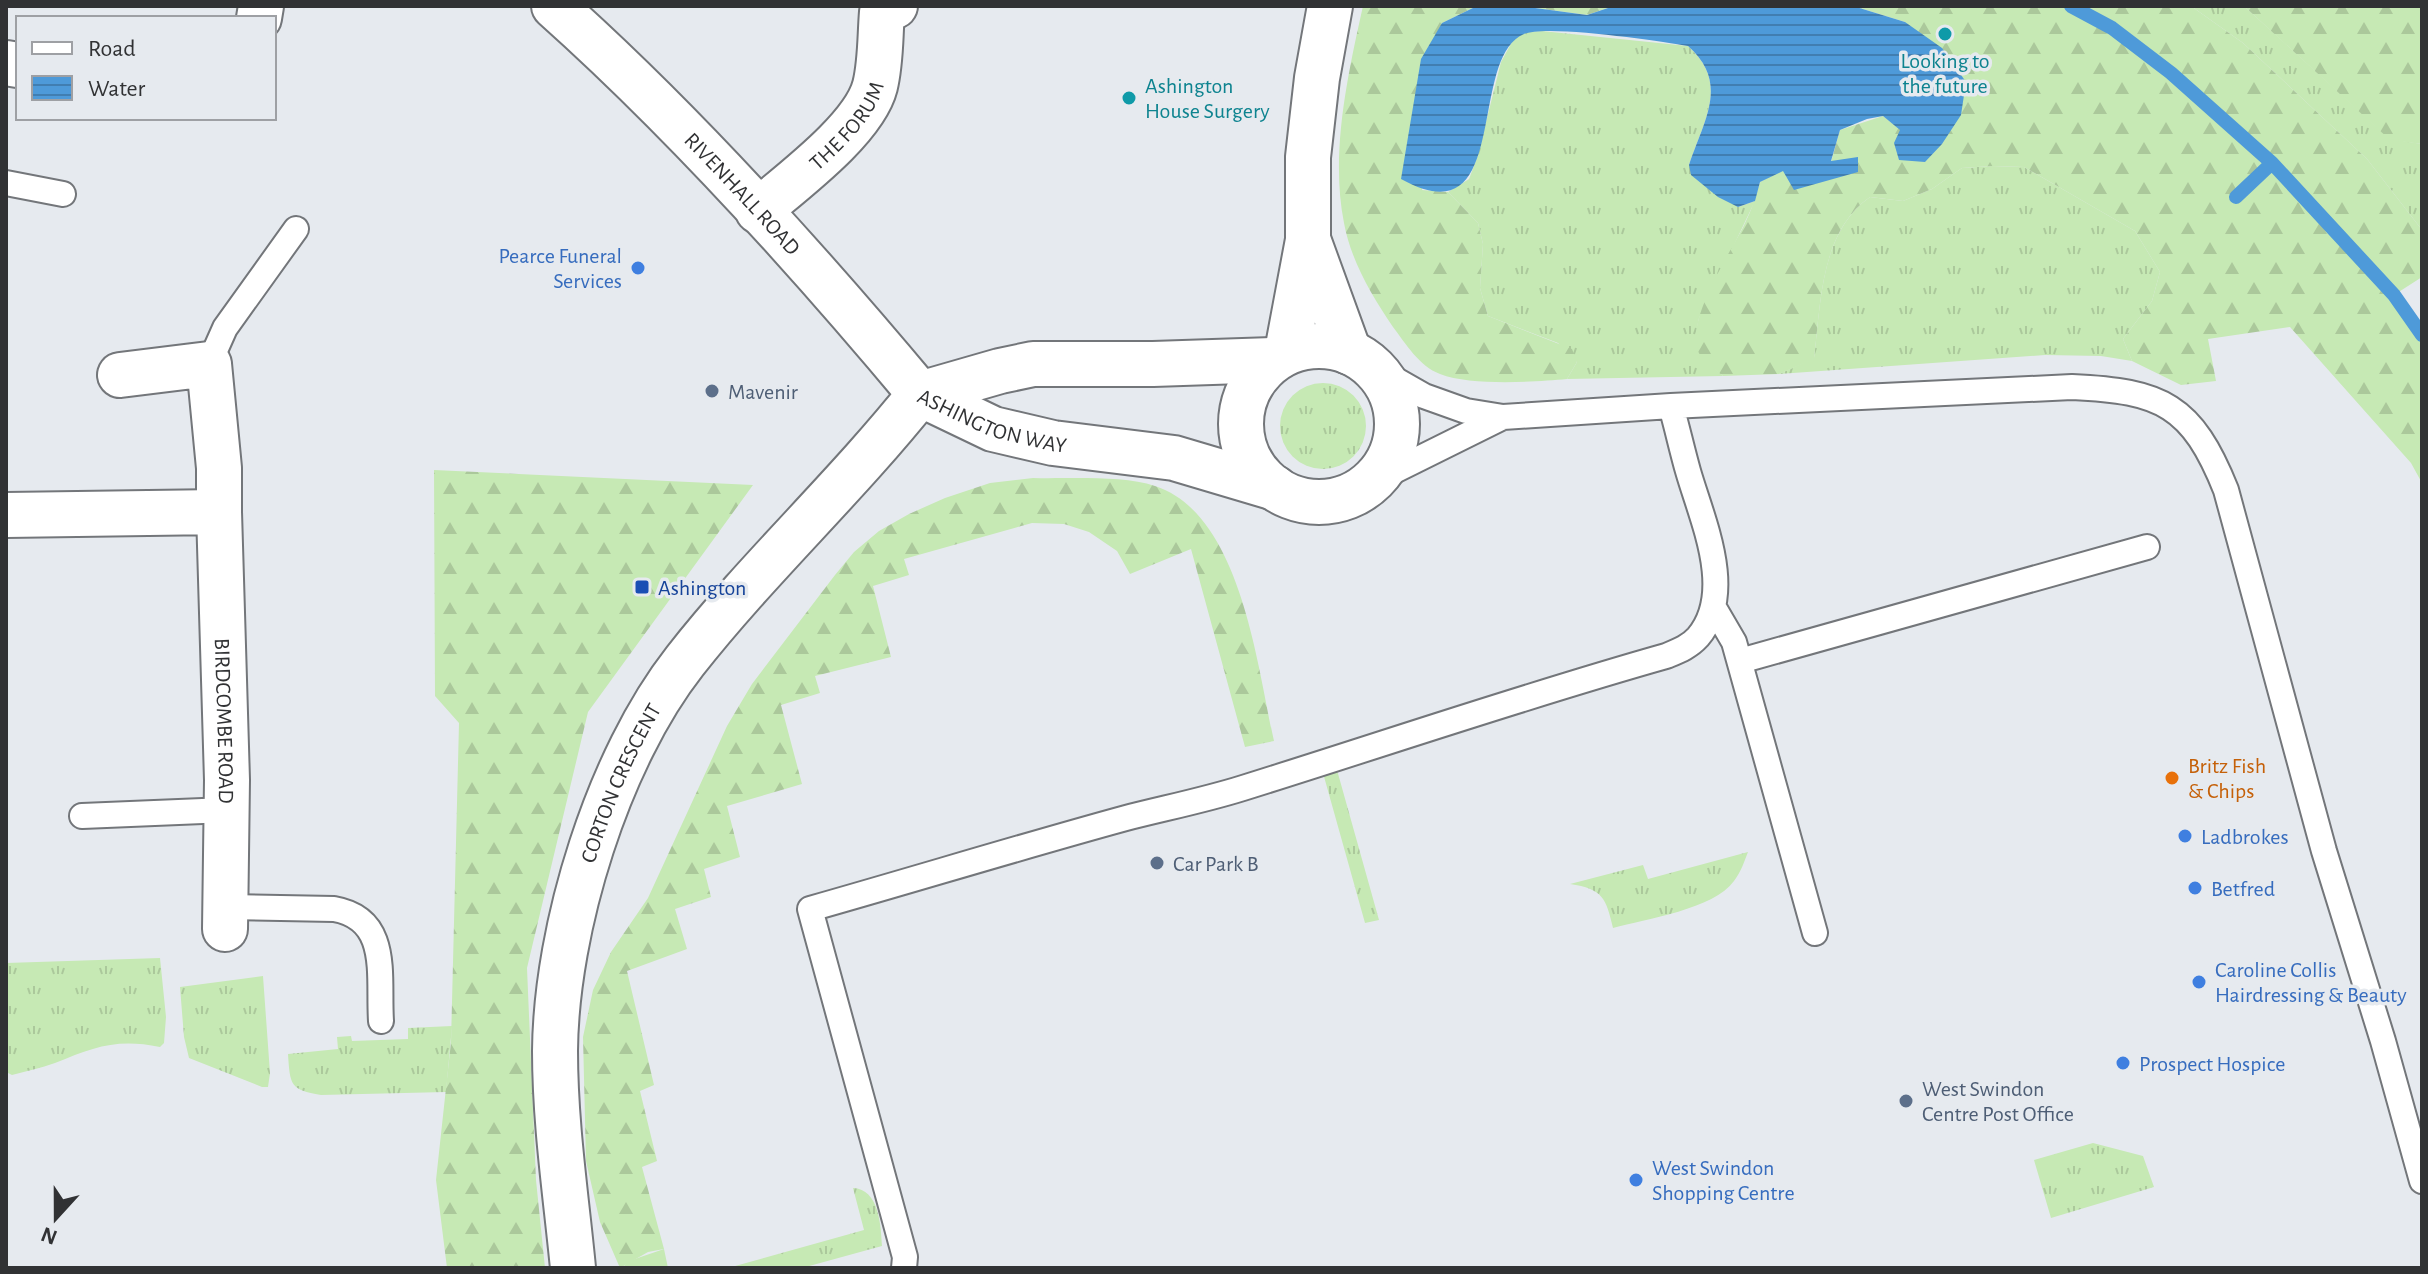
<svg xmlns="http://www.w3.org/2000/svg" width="2428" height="1274" viewBox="0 0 2428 1274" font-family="'Alegreya Sans',sans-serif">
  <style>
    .grass { fill: url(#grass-tufts) }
    .forest { fill: url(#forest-firs) }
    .water { fill: url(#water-rules) }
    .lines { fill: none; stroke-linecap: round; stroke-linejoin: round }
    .stream { stroke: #4e9ad9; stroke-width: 14 }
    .service-casing { stroke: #73767a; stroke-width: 28 }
    .minor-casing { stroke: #73767a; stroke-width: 48 }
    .tertiary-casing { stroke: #73767a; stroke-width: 48 }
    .service { stroke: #fff; stroke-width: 24 }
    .minor { stroke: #fff; stroke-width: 44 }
    .tertiary { stroke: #fff; stroke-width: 44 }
    .culture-dot { fill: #0f9aa8; stroke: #e6eaef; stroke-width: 3 }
    .shop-dot { fill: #3f7fe0; stroke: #e6eaef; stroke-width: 3 }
    .service-dot { fill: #5c6f8a; stroke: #e6eaef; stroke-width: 3 }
    .transit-dot { fill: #1a4fb4; stroke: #e6eaef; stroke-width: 3 }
    .food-dot { fill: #e8710a; stroke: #e6eaef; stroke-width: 3 }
    .labels { text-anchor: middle; stroke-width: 7; stroke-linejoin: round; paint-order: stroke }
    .culture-label { font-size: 22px; fill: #0d838f; stroke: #e6eaef }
    .street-label { font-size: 22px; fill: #313234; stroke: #e6eaef }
    .shop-label { font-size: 22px; fill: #366cbe; stroke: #e6eaef; text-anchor: start }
    .service-label { font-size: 22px; fill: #4e5e75; stroke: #e6eaef; text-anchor: start }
    .transit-label { font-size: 22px; fill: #164399; stroke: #e6eaef; text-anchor: start }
    .food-label { font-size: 22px; fill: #c56008; stroke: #e6eaef; text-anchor: start }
  </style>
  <defs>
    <pattern id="grass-tufts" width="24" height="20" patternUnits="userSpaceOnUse" patternTransform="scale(2)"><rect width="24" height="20" fill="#c6e9b4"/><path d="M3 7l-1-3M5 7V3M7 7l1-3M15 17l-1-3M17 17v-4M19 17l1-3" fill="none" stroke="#abc89b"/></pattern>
    <pattern id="forest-firs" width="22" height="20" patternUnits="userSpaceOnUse" patternTransform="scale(2)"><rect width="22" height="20" fill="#c6e9b4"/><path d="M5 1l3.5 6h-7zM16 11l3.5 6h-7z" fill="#abc89b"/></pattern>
    <pattern id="water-rules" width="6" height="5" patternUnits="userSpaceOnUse" patternTransform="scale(2)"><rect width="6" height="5" fill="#4e9ad9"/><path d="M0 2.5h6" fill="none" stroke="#417eb1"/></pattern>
  </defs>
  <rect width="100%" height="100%" fill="#e6eaef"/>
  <!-- grass -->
  <path class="grass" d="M 2191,6 L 2244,6 L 2390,139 L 2422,144 L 2422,230 L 2367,159 L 2243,43 Z
    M 1542,31 L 1688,46 C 1730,83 1704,120 1689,165 L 1738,207 L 1755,201 L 1699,318 C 1692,350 1700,355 1723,376 L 1567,379 L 1577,362 L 1558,343 L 1488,316 L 1480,288 L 1483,244 L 1478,223 L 1448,192 L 1469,179 L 1477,158 L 1501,62 L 1513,40 L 1526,32 Z
    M 1992,166 L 2024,167 L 2135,231 L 2160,272 L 2152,301 L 2123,339 L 2132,361 L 2101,356 L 2045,355 L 1779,374 L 1814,358 C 1821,303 1820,232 1870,197 L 1903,201 L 1932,189 L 1962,168 Z
    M1280 426a43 43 0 1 1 86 0a43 43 0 1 1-86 0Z
    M 1337,770 L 1379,920 L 1365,923 L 1323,773 Z
    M 1748,852 C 1744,862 1741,872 1734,881 C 1714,909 1646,919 1613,928 C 1606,898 1603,889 1570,884 L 1643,865 L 1648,879 Z
    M 160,958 L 166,1017 L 164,1043 L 160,1047 C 117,1038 94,1047 55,1063 C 41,1068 26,1071 12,1075 L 8,1073 L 6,963 Z
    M 263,976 L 270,1073 L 268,1087 L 262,1087 L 189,1058 L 184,1037 L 180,987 Z
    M 452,1026 L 446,1092 L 321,1095 C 290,1090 290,1085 288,1054 L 338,1049 L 337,1037 L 351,1036 L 352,1041 L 408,1039 L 408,1028 Z
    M 2093,1143 L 2143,1156 L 2154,1187 L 2051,1218 L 2034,1160 Z
    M 853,1188 C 879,1189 881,1225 882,1246 L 802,1268 L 728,1268 L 864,1230 Z
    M 664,1249 L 668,1268 L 622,1268 L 629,1261 Z"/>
  <!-- forest -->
  <path class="forest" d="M 1363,6 L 1477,6 L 1442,23 L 1422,190 L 1448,192 L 1478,223 L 1483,244 L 1480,288 L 1488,316 L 1572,349 L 1577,362 L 1567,379 C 1533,382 1471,386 1440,374 C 1419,366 1406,344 1393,327 C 1372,296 1351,261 1344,223 C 1330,153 1348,74 1363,6 Z
    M 1521,6 L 1614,6 L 1587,15 Z
    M 1853,6 L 2191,6 L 2243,43 L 2367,159 L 2422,230 L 2422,277 L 2394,295 L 2372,272 L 2422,330 L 2422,483 L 2411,463 L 2290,327 L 2208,339 L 2216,381 L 2181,385 L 2132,361 L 2123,339 L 2152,301 L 2160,272 L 2135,231 L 2024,167 L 1992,166 L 1962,168 L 1932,189 L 1903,201 L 1870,197 C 1820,232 1821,303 1814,359 L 1779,374 L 1723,376 C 1716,370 1705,363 1700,355 C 1681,325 1732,251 1745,223 C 1752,209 1756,196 1760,182 L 1783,170 L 1857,172 L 1858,158 L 1831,162 L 1840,130 L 1883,116 L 1901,130 L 1925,162 L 1905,22 Z
    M 2244,6 L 2422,6 L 2422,144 L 2390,140 Z
    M 434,470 L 753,485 L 588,712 L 527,968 L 536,1180 L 545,1268 L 447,1268 L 436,1180 L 451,1042 L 459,723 L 435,696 Z
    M 1033,478 C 1068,479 1122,475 1155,486 C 1241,514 1257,665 1274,741 L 1245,747 L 1191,549 L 1130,574 L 1117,551 L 1089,532 L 1064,524 L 1032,523 L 904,559 L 909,575 L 873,586 L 891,657 L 815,676 L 820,693 L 781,705 L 802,784 L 727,806 L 740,857 L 704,869 L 711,897 L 675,909 L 687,949 L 627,971 L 654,1085 L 640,1091 L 657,1161 L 642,1167 L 664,1249 L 648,1252 L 620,1268 L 600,1222 L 586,1161 L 583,1037 L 593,990 L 611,952 L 648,898 L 727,726 L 752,684 L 835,575 L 854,552 L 879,531 L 909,514 L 945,498 L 990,483 Z"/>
  <!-- water -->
  <path class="water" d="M 1477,6 L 1521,6 L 1587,15 L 1614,6 L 1853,6 L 1905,22 L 1942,48 L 1966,82 L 1961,115 L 1942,144 L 1925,162 L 1899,160 L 1894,143 L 1900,130 L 1883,116 L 1867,119 L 1840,130 L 1831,161 L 1858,157 L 1858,172 L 1794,190 L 1783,171 L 1760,182 L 1755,201 L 1738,207 L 1718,197 L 1691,175 L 1689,165 C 1704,120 1730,83 1688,46 C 1660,41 1546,24 1524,34 C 1466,58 1513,241 1401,179 L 1421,59 L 1442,23 Z"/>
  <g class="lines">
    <!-- stream -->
    <path class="stream" d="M 2071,6 L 2112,28 L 2171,73 L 2272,163 L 2394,295 L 2422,335
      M 2236,197 L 2272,163"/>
    <defs>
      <path id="service" d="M 6,183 L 63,194
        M 209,364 L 225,328 L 296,229
        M 1373,367 L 1424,396 L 1466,411 L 1503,417 L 1671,406 L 2072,387 C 2162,391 2192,405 2226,490 L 2324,851 L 2383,1041 L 2422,1181
        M 1370,483 L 1503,417
        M 1713,606 L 1734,642 L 1815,933
        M 1740,661 L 2147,547
        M 82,816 L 227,810
        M 226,907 L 334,909 C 391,919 378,976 381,1021
        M 904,1268 L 905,1257 L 810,909 C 916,879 1020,847 1126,818 C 1165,808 1205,800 1243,788 C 1384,744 1524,696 1666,656 C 1678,651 1689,647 1698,637 C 1736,592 1702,520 1688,471 C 1682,450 1677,427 1671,406"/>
      <g id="minor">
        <path id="s1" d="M 554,6 C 684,122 808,260 920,394"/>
        <path d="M 259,18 L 261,6"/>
        <path d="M 6,63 L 18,65"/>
        <path id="s2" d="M 758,211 C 792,182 864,129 875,86 C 881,62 880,36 882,12 L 895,6"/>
        <path d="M 120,375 L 209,364 L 219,468 L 219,512"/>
        <path id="s3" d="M 6,515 L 219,512 L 227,780 L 225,929"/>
      </g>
      <g id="tertiary">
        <path d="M 1309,242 L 1349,352"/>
        <circle cx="1319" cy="424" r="78"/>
        <path d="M 1287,352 L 1308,240 L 1308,157 L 1317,78 L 1330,6"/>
        <path id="s4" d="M 920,394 L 993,429 L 1053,443 L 1174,458 L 1275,488"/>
        <path d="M 920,394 L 1000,371 L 1033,364 L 1153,364 L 1273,360"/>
        <path id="s5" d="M 573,1268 C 566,1196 555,1124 555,1051 C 556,928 608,759 685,661 C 758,568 846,487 920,394"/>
      </g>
    </defs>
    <!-- service casing -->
    <use href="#service" class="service-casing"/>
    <!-- minor casing -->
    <use href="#minor" class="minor-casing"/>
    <!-- tertiary casing -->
    <use href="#tertiary" class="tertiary-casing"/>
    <!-- service -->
    <use href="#service" class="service"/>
    <!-- minor -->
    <use href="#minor" class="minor"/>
    <!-- tertiary -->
    <use href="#tertiary" class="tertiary"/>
  </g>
  <!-- markers -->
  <g class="culture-dot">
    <circle cx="1945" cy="34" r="8"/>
    <circle cx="1129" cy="98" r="8"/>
  </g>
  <g class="shop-dot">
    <circle cx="638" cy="268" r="8"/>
    <circle cx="2185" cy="836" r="8"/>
    <circle cx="2195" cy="888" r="8"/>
    <circle cx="2199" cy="982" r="8"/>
    <circle cx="2123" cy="1063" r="8"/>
    <circle cx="1636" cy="1180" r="8"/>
  </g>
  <g class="service-dot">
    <circle cx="712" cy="391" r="8"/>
    <circle cx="1157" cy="863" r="8"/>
    <circle cx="1906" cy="1101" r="8"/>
  </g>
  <rect class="transit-dot" x="634" y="579" width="16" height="16" rx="4"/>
  <circle class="food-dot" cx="2172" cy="778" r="8"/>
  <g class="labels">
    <!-- culture labels -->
    <g class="culture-label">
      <text x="1945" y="68">Looking to<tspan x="1945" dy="25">the future</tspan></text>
      <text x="1145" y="93" text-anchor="start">Ashington<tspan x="1145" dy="25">House Surgery</tspan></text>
    </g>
    <!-- street labels -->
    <g class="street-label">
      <text dy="8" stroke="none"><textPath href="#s2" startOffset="124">THE FORUM</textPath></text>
      <text dy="8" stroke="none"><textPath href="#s1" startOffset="266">RIVENHALL ROAD</textPath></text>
      <text dy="8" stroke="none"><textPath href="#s4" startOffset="78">ASHINGTON WAY</textPath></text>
      <text dy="8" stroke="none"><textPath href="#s3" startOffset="422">BIRDCOMBE ROAD</textPath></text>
      <text dy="8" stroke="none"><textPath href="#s5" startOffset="496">CORTON CRESCENT</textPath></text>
    </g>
    <!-- shop labels -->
    <g class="shop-label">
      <text x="622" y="263" text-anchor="end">Pearce Funeral<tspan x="622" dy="25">Services</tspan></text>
      <text x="2201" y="844">Ladbrokes</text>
      <text x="2211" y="896">Betfred</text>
      <text x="2215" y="977">Caroline Collis<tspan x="2215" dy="25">Hairdressing &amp; Beauty</tspan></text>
      <text x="2139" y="1071">Prospect Hospice</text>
      <text x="1652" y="1175">West Swindon<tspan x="1652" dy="25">Shopping Centre</tspan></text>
    </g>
    <!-- service labels -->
    <g class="service-label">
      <text x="728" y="399">Mavenir</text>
      <text x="1173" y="871">Car Park B</text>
      <text x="1922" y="1096">West Swindon<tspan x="1922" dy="25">Centre Post Office</tspan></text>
    </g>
    <!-- transit labels -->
    <g class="transit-label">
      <text x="658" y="595">Ashington</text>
    </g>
    <!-- food labels -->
    <g class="food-label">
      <text x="2188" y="773">Britz Fish<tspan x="2188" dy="25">&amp; Chips</tspan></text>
    </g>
  </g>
  <!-- border -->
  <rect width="2428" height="1274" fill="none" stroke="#313234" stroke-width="16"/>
  <!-- legend -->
  <rect x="16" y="16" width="260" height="104" fill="#e6eaef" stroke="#9ea0a4" stroke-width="2"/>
  <rect x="32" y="42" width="40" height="12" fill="#ffffff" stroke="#9ea0a4" stroke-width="2"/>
  <text x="88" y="56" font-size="24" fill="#313234">Road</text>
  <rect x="32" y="76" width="40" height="24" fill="url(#water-rules)" stroke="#9ea0a4" stroke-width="2"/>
  <text x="88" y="96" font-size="24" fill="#313234">Water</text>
  <!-- north arrow -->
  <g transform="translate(56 1218) rotate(201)" stroke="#e6eaef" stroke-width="6" paint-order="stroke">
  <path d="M0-6L14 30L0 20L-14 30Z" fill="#313234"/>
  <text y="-12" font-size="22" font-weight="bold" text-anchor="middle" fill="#313234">N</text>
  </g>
</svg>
